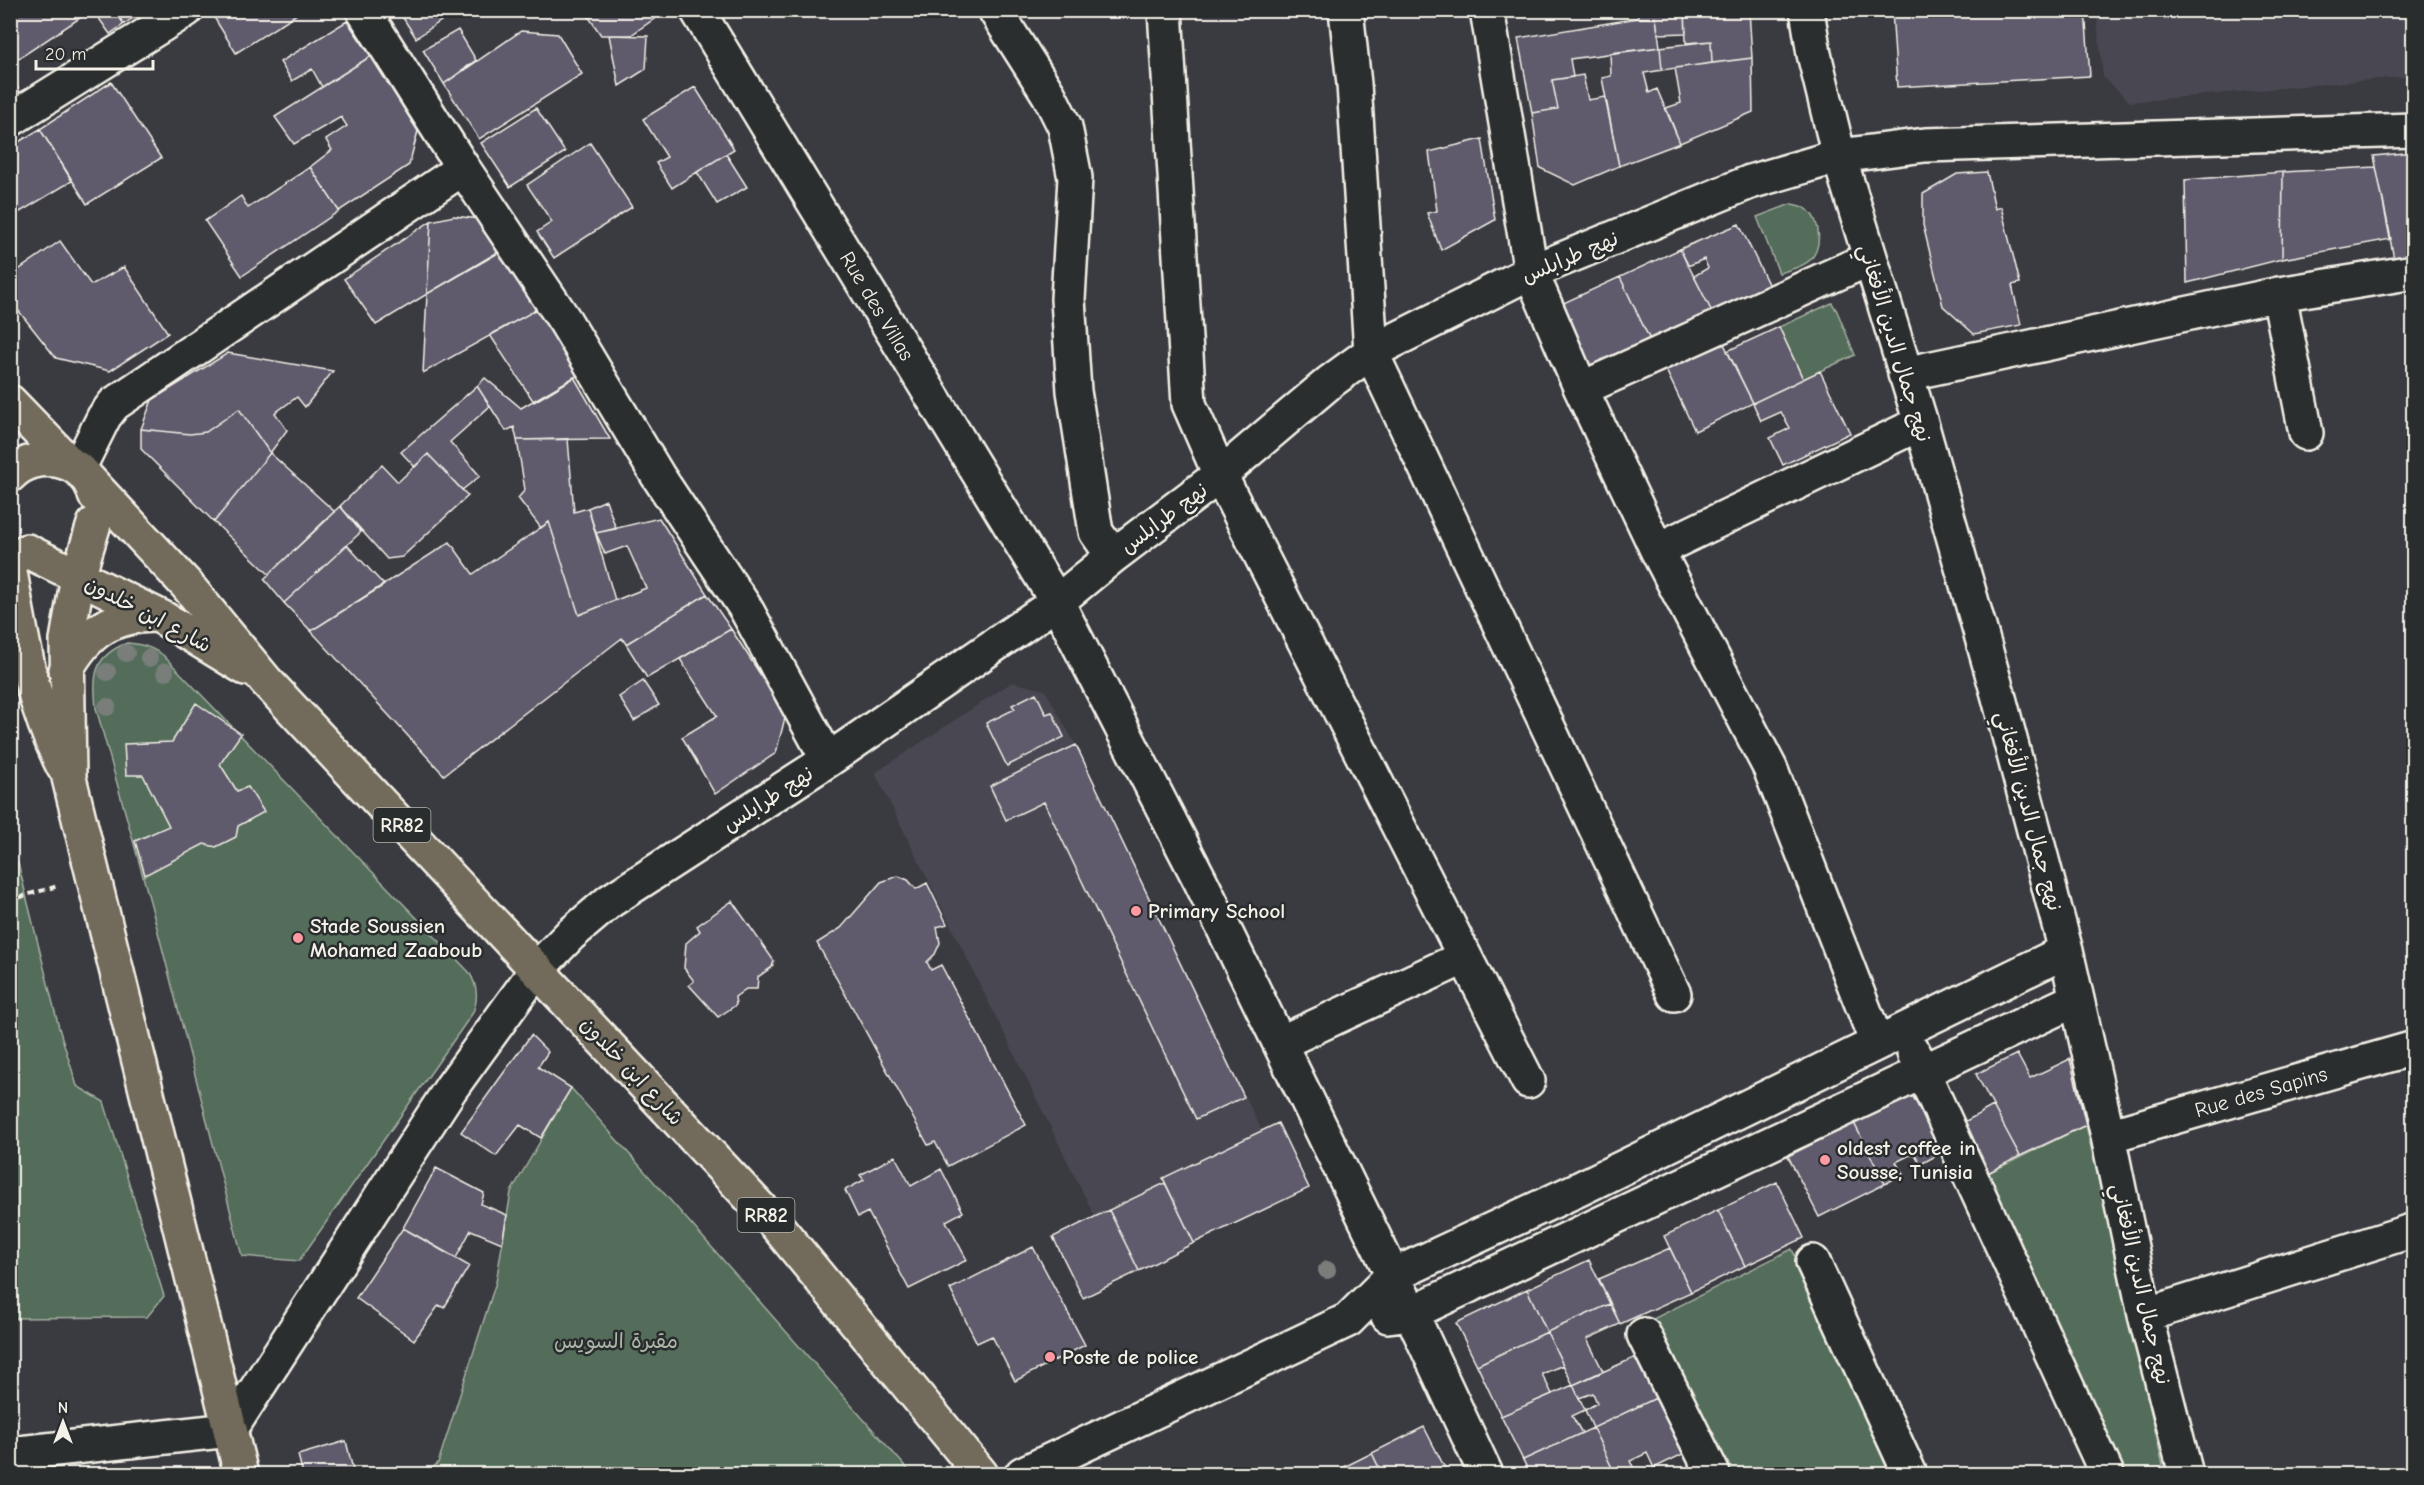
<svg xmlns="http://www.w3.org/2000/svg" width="2424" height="1485" viewBox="0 0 2424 1485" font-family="'Comic Neue','Playpen Sans Arabic',sans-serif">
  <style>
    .built { fill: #484751 }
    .green { fill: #536d5a; stroke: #a4afa1; stroke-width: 1.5 }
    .building { fill: #5e5a6c; stroke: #f4f1e8; stroke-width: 1.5 }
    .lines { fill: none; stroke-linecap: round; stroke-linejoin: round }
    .minor-casing { stroke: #f4f1e8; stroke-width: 38 }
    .major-casing { stroke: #f4f1e8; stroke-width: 38 }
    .path { stroke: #f4f1e8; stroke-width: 4; stroke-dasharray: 6 4.5; stroke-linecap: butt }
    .minor { stroke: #2a2d2e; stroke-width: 33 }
    .major { stroke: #726b5a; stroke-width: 33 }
    .tree { fill: #797e7a }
    .poi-dot { fill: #ff9aa2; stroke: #2a2d2e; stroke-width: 2 }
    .labels { text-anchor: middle; stroke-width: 5; stroke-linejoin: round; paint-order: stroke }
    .shield { fill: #2a2d2e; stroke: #b7b6b0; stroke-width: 1.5 }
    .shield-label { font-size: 20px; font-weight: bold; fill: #f4f1e8 }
    .street-label { font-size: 21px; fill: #f4f1e8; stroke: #2a2d2e }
    .poi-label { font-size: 21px; font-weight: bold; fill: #f4f1e8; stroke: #2a2d2e; text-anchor: start }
    .park-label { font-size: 21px; fill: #acb6a8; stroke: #2a2d2e }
  </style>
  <rect width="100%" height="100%" fill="#3a3a41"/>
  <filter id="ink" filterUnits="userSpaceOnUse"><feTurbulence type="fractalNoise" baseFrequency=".0167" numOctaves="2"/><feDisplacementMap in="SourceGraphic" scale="12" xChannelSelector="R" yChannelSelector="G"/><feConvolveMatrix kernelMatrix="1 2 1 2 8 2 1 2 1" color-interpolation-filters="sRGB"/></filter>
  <g filter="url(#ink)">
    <!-- built -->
    <path class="built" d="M 2096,11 L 2413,11 L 2413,76 L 2130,102 L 2103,77 Z
      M 1012,682 L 1045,690 L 1076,745 L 1262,1131 L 1163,1178 L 1165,1183 L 1095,1217 L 875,773 Z"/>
    <!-- green -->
    <path class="green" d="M 1791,204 C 1797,205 1804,206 1809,211 C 1821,223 1822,248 1810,260 C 1804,267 1788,270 1779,273 L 1757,217 Z
      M 1832,303 L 1837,311 L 1855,355 L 1803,379 L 1779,327 Z
      M 127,643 C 142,644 151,647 163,655 L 469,972 C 478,986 479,999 472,1014 L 299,1261 L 242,1256 L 151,905 L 96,708 C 93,676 93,656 127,643 Z
      M 18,863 L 59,1028 L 77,1086 L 104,1102 L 164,1296 L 147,1317 L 11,1318 L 10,867 Z
      M 571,1088 L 912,1474 L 425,1474 L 438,1463 L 496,1282 L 511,1192 Z
      M 2086,1125 L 2165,1474 L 2119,1474 L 1980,1177 Z
      M 1792,1249 L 1893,1474 L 1732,1474 L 1653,1319 Z"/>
    <!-- building -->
    <path class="building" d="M 10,10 L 92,10 L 18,59 L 10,48 Z
      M 93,10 L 114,10 L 124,24 L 110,34 Z
      M 114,10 L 145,10 L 124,24 Z
      M 229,10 L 303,10 L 236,53 L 215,19 Z
      M 398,10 L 457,10 L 416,38 Z
      M 584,10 L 667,10 L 631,35 L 601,35 Z
      M 1638,10 L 1685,10 L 1686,33 L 1658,34 L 1656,18 L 1638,18 Z
      M 1685,10 L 1749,10 L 1752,58 L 1712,63 L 1711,41 L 1686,43 Z
      M 1892,10 L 2085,10 L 2090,76 L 1897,87 Z
      M 1638,18 L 1656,18 L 1660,47 L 1570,59 L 1573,77 L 1552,80 L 1558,109 L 1532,113 L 1518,38 Z
      M 347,21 L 371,56 L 322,87 L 312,69 L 292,81 L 280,62 Z
      M 458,30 L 476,60 L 444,84 L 423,50 Z
      M 521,31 L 558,34 L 582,74 L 479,139 L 444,84 Z
      M 609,35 L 648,36 L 646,69 L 619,86 Z
      M 1711,41 L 1712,63 L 1662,70 L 1660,47 Z
      M 1660,47 L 1662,70 L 1644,73 L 1649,93 L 1657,89 L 1680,143 L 1619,166 L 1602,78 L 1611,76 L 1610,53 Z
      M 371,56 L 418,131 L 409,165 L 339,211 L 310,167 L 332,150 L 326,140 L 347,126 L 341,117 L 294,144 L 275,117 Z
      M 1752,58 L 1753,112 L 1680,143 L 1666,108 L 1681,103 L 1675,68 Z
      M 10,75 L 20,92 L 10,98 Z
      M 1583,75 L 1588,100 L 1605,97 L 1619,166 L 1575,185 L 1540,168 L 1532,113 L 1558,109 L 1552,80 Z
      M 111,82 L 161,158 L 87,204 L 40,129 Z
      M 695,87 L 734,149 L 672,188 L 656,163 L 667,157 L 643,119 Z
      M 536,108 L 565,152 L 510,187 L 481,143 Z
      M 40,129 L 72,181 L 10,218 L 10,147 Z
      M 1482,139 L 1495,220 L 1441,250 L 1427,213 L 1437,211 L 1429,152 Z
      M 590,143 L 632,207 L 554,258 L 537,232 L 552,222 L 527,185 Z
      M 2414,152 L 2414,256 L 2394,259 L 2374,156 Z
      M 726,154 L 747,187 L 717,204 L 697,172 Z
      M 310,167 L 339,211 L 242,276 L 205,221 L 241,196 L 248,208 Z
      M 2376,167 L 2391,239 L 2282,259 L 2283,172 Z
      M 1987,172 L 1995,209 L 2001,207 L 2020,283 L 2012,285 L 2021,325 L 1974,334 L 1943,306 L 1923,225 L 1923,194 L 1957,174 Z
      M 2283,172 L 2282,259 L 2187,283 L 2185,180 Z
      M 454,216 L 479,219 L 498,252 L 427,294 L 431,221 Z
      M 431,221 L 427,294 L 376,325 L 344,279 Z
      M 1739,224 L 1769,286 L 1712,312 L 1694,276 L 1708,268 L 1704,259 L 1688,266 L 1680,249 Z
      M 60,241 L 91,285 L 124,267 L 168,333 L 110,371 L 56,358 L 10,300 L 10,276 Z
      M 505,249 L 543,306 L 423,373 L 427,294 Z
      M 1680,249 L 1712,312 L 1650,340 L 1620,277 Z
      M 1620,277 L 1650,340 L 1588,369 L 1559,305 Z
      M 543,306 L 582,373 L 534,402 L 490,335 Z
      M 1779,327 L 1803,379 L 1753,403 L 1727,351 Z
      M 1723,342 L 1753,403 L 1695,431 L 1666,370 Z
      M 228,353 L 333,371 L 305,407 L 297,397 L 275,413 L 287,430 L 270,453 L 239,409 L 206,432 L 190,434 L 141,429 L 152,400 Z
      M 1820,371 L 1850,433 L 1783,465 L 1770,438 L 1790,428 L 1781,412 L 1761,421 L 1753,403 Z
      M 574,377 L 610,439 L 517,440 L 514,427 L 506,431 L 477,386 L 485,378 L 521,408 Z
      M 477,386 L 490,406 L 450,442 L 480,476 L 462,490 L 428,454 L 415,467 L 401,452 Z
      M 239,409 L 270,453 L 214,522 L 141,449 L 141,429 L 190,434 L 206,432 Z
      M 568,439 L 574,512 L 588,508 L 615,600 L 579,615 L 549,522 L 541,528 L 518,498 L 525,490 L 517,440 Z
      M 270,453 L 335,512 L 269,574 L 214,522 Z
      M 428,454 L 468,496 L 402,557 L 387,559 L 340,506 L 382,465 L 398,482 Z
      M 606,500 L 616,529 L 596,533 L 588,508 Z
      M 340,506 L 361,532 L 284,603 L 264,579 Z
      M 659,518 L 707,594 L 626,644 L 622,638 L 444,775 L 311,631 L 450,542 L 473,574 L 549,522 L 579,615 L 646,588 L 627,546 L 605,554 L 596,533 Z
      M 347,545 L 384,585 L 311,631 L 284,603 Z
      M 707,594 L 731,629 L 647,678 L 626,644 Z
      M 731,629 L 786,714 L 776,753 L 715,794 L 682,737 L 717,716 L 680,659 Z
      M 643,681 L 659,705 L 634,721 L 619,697 Z
      M 1036,693 L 1046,714 L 1052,712 L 1064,737 L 1007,766 L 986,723 L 1015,709 L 1012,705 Z
      M 196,703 L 241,734 L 220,764 L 237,791 L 248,787 L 264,812 L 238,826 L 236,837 L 216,847 L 204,844 L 145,875 L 135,841 L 169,826 L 143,775 L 126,775 L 124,744 L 172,742 Z
      M 1076,745 L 1244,1097 L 1196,1119 L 1044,802 L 1006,820 L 990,786 Z
      M 898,876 L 908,880 L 916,889 L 927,883 L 947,924 L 937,927 L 940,943 L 935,954 L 927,962 L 931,970 L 941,965 L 1026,1125 L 948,1166 L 935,1142 L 928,1145 L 817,943 L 841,928 L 881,882 Z
      M 732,901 L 774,961 L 772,967 L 758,977 L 757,989 L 746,989 L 735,997 L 736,1005 L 718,1017 L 689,985 L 694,981 L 684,968 L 686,943 L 700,931 L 697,926 Z
      M 531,1035 L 548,1052 L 538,1067 L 571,1088 L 541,1138 L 520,1125 L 496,1156 L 461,1132 Z
      M 2017,1054 L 2030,1078 L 2070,1059 L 2086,1125 L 2020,1156 L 1976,1074 Z
      M 1912,1095 L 1943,1152 L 1921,1164 L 1914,1153 L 1896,1162 L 1903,1174 L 1885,1184 L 1854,1123 Z
      M 1993,1106 L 2020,1156 L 1980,1177 L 1955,1127 Z
      M 1278,1123 L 1309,1188 L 1194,1243 L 1163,1178 Z
      M 1854,1123 L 1885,1184 L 1819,1217 L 1788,1156 Z
      M 895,1156 L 911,1186 L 941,1169 L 963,1212 L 946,1221 L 967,1260 L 909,1289 L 868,1212 L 858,1217 L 845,1190 L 864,1180 L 860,1175 Z
      M 436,1168 L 484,1193 L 481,1204 L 507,1215 L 502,1243 L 471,1230 L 456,1258 L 403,1228 Z
      M 1777,1182 L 1804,1238 L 1745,1266 L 1718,1210 Z
      M 1165,1183 L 1194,1243 L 1139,1271 L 1109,1210 Z
      M 1109,1210 L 1139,1271 L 1083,1298 L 1053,1237 Z
      M 1718,1210 L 1745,1266 L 1691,1292 L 1664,1236 Z
      M 403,1228 L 469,1266 L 444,1308 L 439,1305 L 414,1340 L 356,1298 Z
      M 1033,1247 L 1085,1345 L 1015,1381 L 992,1336 L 977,1343 L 950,1289 Z
      M 1670,1248 L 1691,1292 L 1620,1324 L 1599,1279 Z
      M 1589,1260 L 1610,1304 L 1547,1332 L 1527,1289 Z
      M 1527,1289 L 1547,1332 L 1477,1365 L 1456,1323 Z
      M 1610,1304 L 1620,1324 L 1587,1339 L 1603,1371 L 1573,1385 L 1547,1332 Z
      M 1547,1332 L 1563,1365 L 1542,1374 L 1552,1394 L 1501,1416 L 1477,1365 Z
      M 1636,1357 L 1656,1398 L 1593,1428 L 1585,1410 L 1597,1403 L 1593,1393 L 1579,1398 L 1573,1385 Z
      M 1573,1385 L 1585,1410 L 1572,1416 L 1582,1433 L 1523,1460 L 1501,1416 Z
      M 1656,1398 L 1683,1454 L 1654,1468 L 1647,1453 L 1630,1461 L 1637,1474 L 1615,1474 L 1593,1428 Z
      M 1424,1427 L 1448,1474 L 1382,1474 L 1372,1453 Z
      M 1593,1428 L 1615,1474 L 1530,1474 L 1523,1460 Z
      M 346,1441 L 354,1474 L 303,1474 L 298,1455 Z
      M 1372,1453 L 1382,1474 L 1330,1474 Z"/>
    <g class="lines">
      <defs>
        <path id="minor" d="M 363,10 L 463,168 L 565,321 L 658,476 L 746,609 L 828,760
          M 697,10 L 1057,602 L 1200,880 L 1411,1313 L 1486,1474
          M 995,10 L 1049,95 L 1065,127 L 1075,178 L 1068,299 L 1074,391 L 1096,532 L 1113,556
          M 1165,10 L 1189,404 L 1220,475 L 1528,1081
          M 1346,10 L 1354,84 L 1371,352 L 1674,994
          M 1487,10 L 1531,272 L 1581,389 L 1657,550 L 1770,768 L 1877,1043
          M 1807,10 L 1814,54 L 1839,156 L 1921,423 L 1998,694 L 2066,951 L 2108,1136 L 2145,1315 L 2186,1474
          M 10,120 L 186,10
          M 2279,294 L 2306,433
          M 1905,374 L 2279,294 L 2414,272
          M 1581,389 L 1869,259
          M 78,469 L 104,417 L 114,404 L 463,168
          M 1657,550 L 1921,423
          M 1280,1043 L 1465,957
          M 1914,1053 L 2107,1474
          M 2108,1136 L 2414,1048
          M 1813,1262 L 1910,1474
          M 2145,1315 L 2414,1230
          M 1388,1316 L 1411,1313 L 2077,999
          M 1644,1335 L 1713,1474
          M 10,1454 L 230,1430 L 451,1088 L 537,969 L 570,935 L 610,901 L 828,760 L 1057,602 L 1113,556 L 1220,475 L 1330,382 L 1371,352 L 1531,272 L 1750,182 L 1839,156 L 1925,145 L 2414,130
          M 1022,1474 L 1348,1320 L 1392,1276 L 1579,1189 L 2066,951"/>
        <path id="major" d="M 10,402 L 69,463
          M 10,475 C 36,448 86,457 95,495
          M 86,477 L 186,584 L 266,681 L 777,1226 L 981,1474
          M 94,524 L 78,576 L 67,640 L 69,778 L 241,1474
          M 27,551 L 163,618 L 245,668
          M 10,572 C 23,644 30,699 63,766
          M 66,670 C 87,631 113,615 157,615"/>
      </defs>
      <!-- minor casing -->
      <use href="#minor" class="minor-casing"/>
      <!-- major casing -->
      <use href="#major" class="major-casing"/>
      <!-- path -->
      <path class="path" d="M 10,902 L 26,895 L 58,886"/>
      <!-- minor -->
      <use href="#minor" class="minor"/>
      <!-- major -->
      <use href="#major" class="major"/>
    </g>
    <!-- trees -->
    <g class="tree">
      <circle cx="126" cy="653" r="9"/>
      <circle cx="149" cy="658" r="9"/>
      <circle cx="107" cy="672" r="9"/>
      <circle cx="165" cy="672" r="9"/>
      <circle cx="107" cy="707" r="9"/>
      <circle cx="1327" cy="1270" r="9"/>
    </g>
  </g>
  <!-- markers -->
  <g class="poi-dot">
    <circle cx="1136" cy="911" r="6"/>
    <circle cx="298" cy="938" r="6"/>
    <circle cx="1825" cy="1160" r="6"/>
    <circle cx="1050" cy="1357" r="6"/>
  </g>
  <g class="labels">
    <!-- shield labels -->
    <g class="shield">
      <rect x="373.5" y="808" width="57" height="34" rx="4.5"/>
      <rect x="737.5" y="1198" width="57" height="34" rx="4.5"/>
    </g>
    <g class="shield-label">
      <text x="402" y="832">RR82</text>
      <text x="766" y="1222">RR82</text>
    </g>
    <!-- street labels -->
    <g class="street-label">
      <text transform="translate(1570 257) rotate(-23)" y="7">نهج طرابلس</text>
      <text transform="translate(877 306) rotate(59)" y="7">Rue des Villas</text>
      <text transform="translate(1895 343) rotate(73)" y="7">نهج جمال الدين الأفغاني</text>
      <text transform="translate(1164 518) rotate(-37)" y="7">نهج طرابلس</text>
      <text transform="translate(148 614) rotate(28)" y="7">شارع ابن خلدون</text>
      <text transform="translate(768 799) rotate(-33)" y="7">نهج طرابلس</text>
      <text transform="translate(2029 811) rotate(75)" y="7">نهج جمال الدين الأفغاني</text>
      <text transform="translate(632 1071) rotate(47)" y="7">شارع ابن خلدون</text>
      <text transform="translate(2261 1092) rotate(-16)" y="7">Rue des Sapins</text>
      <text transform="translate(2141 1284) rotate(77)" y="7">نهج جمال الدين الأفغاني</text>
    </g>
    <!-- poi labels -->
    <g class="poi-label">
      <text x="1148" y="918">Primary School</text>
      <text x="310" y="933">Stade Soussien<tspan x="310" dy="24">Mohamed Zaaboub</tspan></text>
      <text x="1837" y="1155">oldest coffee in<tspan x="1837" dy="24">Sousse, Tunisia</tspan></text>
      <text x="1062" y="1364">Poste de police</text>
    </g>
    <!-- park labels -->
    <g class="park-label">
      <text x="616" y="1348">مقبرة السويس</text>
    </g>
  </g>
  <!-- margin -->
  <rect width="2424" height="1485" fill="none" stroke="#2a2d2e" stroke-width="36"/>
  <rect x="18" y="18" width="2388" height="1449" fill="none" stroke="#f4f1e8" stroke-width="2" filter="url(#ink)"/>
  <!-- north arrow -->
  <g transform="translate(63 1422)" stroke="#2a2d2e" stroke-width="4.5" paint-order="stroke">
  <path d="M0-4.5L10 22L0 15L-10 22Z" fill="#f4f1e8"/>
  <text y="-9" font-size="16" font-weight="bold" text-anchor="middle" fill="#f4f1e8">N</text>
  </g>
  <!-- scale -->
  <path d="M36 60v9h117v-9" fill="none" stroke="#f4f1e8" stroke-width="3"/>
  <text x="45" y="60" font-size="18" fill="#f4f1e8" stroke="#2a2d2e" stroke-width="4.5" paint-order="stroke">20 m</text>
</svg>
